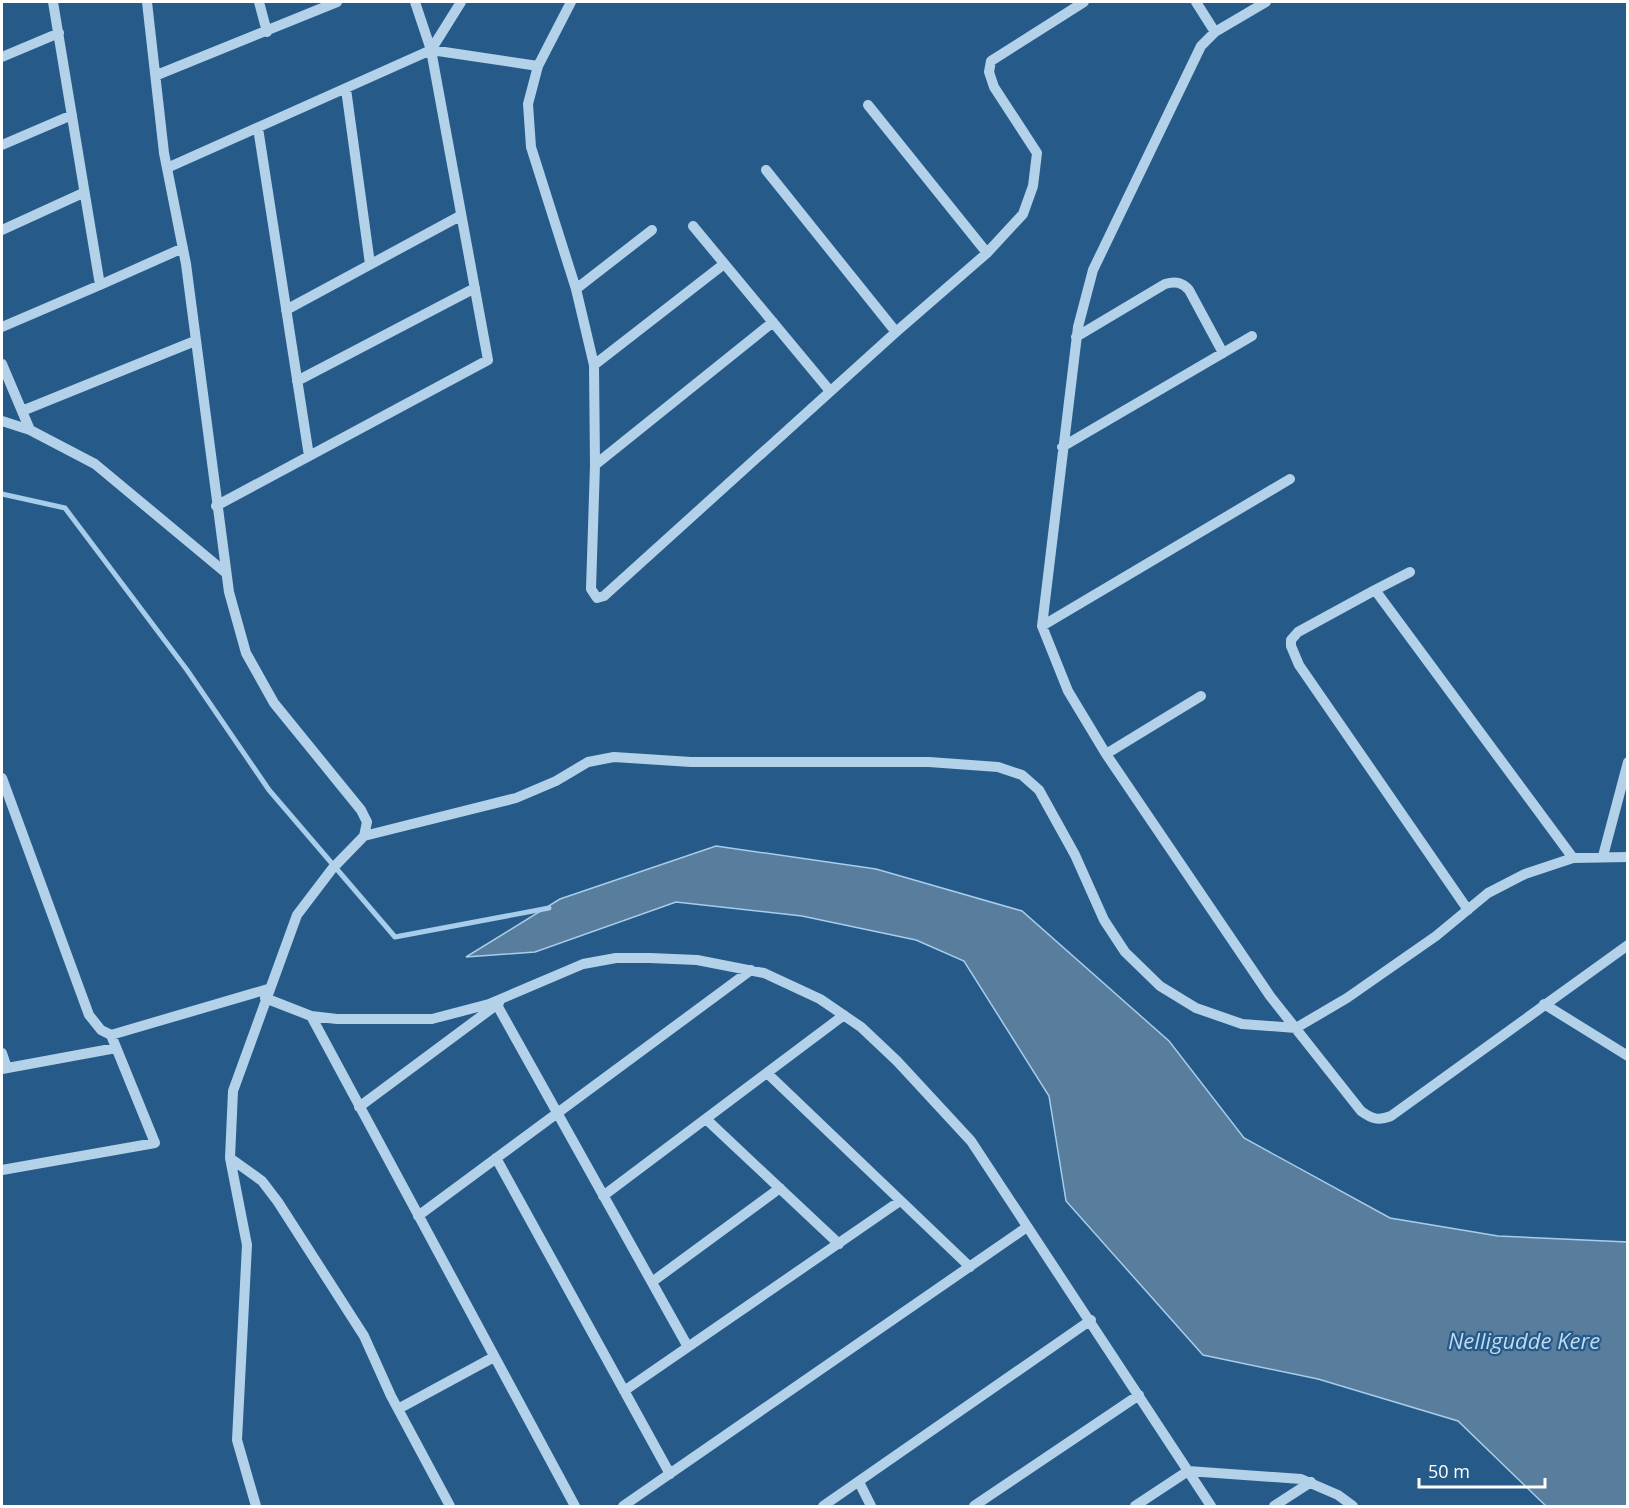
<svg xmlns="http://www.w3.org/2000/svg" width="1629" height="1508" viewBox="0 0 1629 1508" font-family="'Open Sans',sans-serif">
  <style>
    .water { fill: #597d9d; stroke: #a8cdea; stroke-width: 1.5 }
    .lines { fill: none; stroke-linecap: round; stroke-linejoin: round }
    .stream { stroke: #a8cdea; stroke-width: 5 }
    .minor { stroke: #b3d1e9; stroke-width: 10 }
    .labels { text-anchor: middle; stroke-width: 4.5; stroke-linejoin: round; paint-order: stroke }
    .water-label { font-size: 22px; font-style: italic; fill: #bfdaf1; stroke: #265b89 }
  </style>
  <rect width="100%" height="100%" fill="#265b89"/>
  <!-- water -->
  <path class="water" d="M 716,846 L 876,869 L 1022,911 L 1169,1041 L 1244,1138 L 1390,1218 L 1498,1236 L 1627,1242 L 1627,1506 L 1546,1506 L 1458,1421 L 1318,1379 L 1203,1355 L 1066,1201 L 1049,1096 L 964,961 L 916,940 L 802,916 L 676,902 L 535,952 L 466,957 L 560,899 Z"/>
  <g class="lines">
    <!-- stream -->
    <path class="stream" d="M 2,494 L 65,508 L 187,670 L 269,790 L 395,937 L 549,908"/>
    <!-- minor -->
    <path class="minor" d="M 147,2 L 164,153 L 186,264 L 229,592 L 246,653 L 274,703 L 361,810 L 367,822 L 364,836
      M 259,2 L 267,32
      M 571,2 L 538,66 L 528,104 L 531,147 L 576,289 L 594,365 L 595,465 L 591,589 L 597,598 L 604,596 L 896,332 L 987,253 L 1023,214 L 1033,186 L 1037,153 L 994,87 L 989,72 L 991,61 L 1084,2
      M 1196,2 L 1215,32
      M 1266,2 L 1215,32 L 1201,46 L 1093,270 L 1078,327 L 1042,626 L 1290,479
      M 431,50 L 538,66
      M 2,57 L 59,33
      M 157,75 L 337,2
      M 346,89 L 370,264
      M 868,105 L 987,253
      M 258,128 L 309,456
      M 2,145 L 72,115
      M 167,168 L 431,50 L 461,2
      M 766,170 L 896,332
      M 693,226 L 830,391
      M 2,230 L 83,193
      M 100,285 L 183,248
      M 576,289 L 652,230
      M 286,310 L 460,216
      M 2,327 L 100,285 L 53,2
      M 1076,337 L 1165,284 C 1175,281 1182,282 1189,290 L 1223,353
      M 2,364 L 30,430 L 95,464 L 226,573
      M 594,365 L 724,264
      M 297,381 L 475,288
      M 22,411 L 195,341
      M 2,421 L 30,430
      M 1062,447 L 1252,336
      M 595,465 L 773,322
      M 216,506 L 488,360 L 431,50 L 415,2
      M 1375,590 L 1410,572
      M 1042,626 L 1068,691 L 1106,754 L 1270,996 L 1361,1111 C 1372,1119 1378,1121 1391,1116 L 1628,945
      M 1106,754 L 1201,696
      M 2,778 L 89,1015 L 101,1030 L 111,1035 L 268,989
      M 1603,856 L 1628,762
      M 1468,910 L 1299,665 L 1291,646 L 1291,640 L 1298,632 L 1375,590 L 1573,858
      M 265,998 L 311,1016 L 337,1019 L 432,1019 L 489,1004 L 583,964 L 616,958 L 650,958 L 697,960 L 764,973 L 820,999 L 861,1027 L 897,1061 L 971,1141 L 1211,1506
      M 1544,1004 L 1628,1056
      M 497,1005 L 688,1347
      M 311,1016 L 575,1506
      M 2,1053 L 7,1068
      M 2,1069 L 116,1048
      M 767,1073 L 970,1267
      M 359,1107 L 499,1003
      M 706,1119 L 839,1244
      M 230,1158 L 262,1181 L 278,1202 L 364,1336 L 391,1396 L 450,1506
      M 496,1158 L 670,1474
      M 2,1170 L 155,1143 L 111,1035
      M 603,1196 L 844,1015
      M 418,1216 L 751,970
      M 652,1282 L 780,1188
      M 624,1391 L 900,1201
      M 398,1409 L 494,1357
      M 859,1482 L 871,1506
      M 256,1506 L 237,1440 L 247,1245 L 230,1158 L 233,1091 L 297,915 L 332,869 L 364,836 L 516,798 L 556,781 L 588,762 L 614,757 L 691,762 L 929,762 L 998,767 L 1022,775 L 1039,790 L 1075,855 L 1104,920 L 1125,952 L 1160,986 L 1196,1008 L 1242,1024 L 1296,1028 L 1347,998 L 1436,936 L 1488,893 L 1525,874 L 1573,858 L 1628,857
      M 623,1506 L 1027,1227
      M 823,1506 L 1091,1320
      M 974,1506 L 1139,1395
      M 1135,1506 L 1188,1471 L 1301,1479 L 1338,1495 L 1353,1506
      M 1274,1506 L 1311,1482"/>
  </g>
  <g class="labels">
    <!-- water labels -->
    <g class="water-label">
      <text x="1524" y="1349">Nelligudde Kere</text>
    </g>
  </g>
  <!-- border -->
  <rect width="1629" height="1508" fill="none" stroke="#ffffff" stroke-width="6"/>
  <!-- scale -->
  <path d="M1419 1478v9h126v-9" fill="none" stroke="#ffffff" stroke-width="3"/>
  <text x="1428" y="1478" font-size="18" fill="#ffffff" stroke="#265b89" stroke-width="4.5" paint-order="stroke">50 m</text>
</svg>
